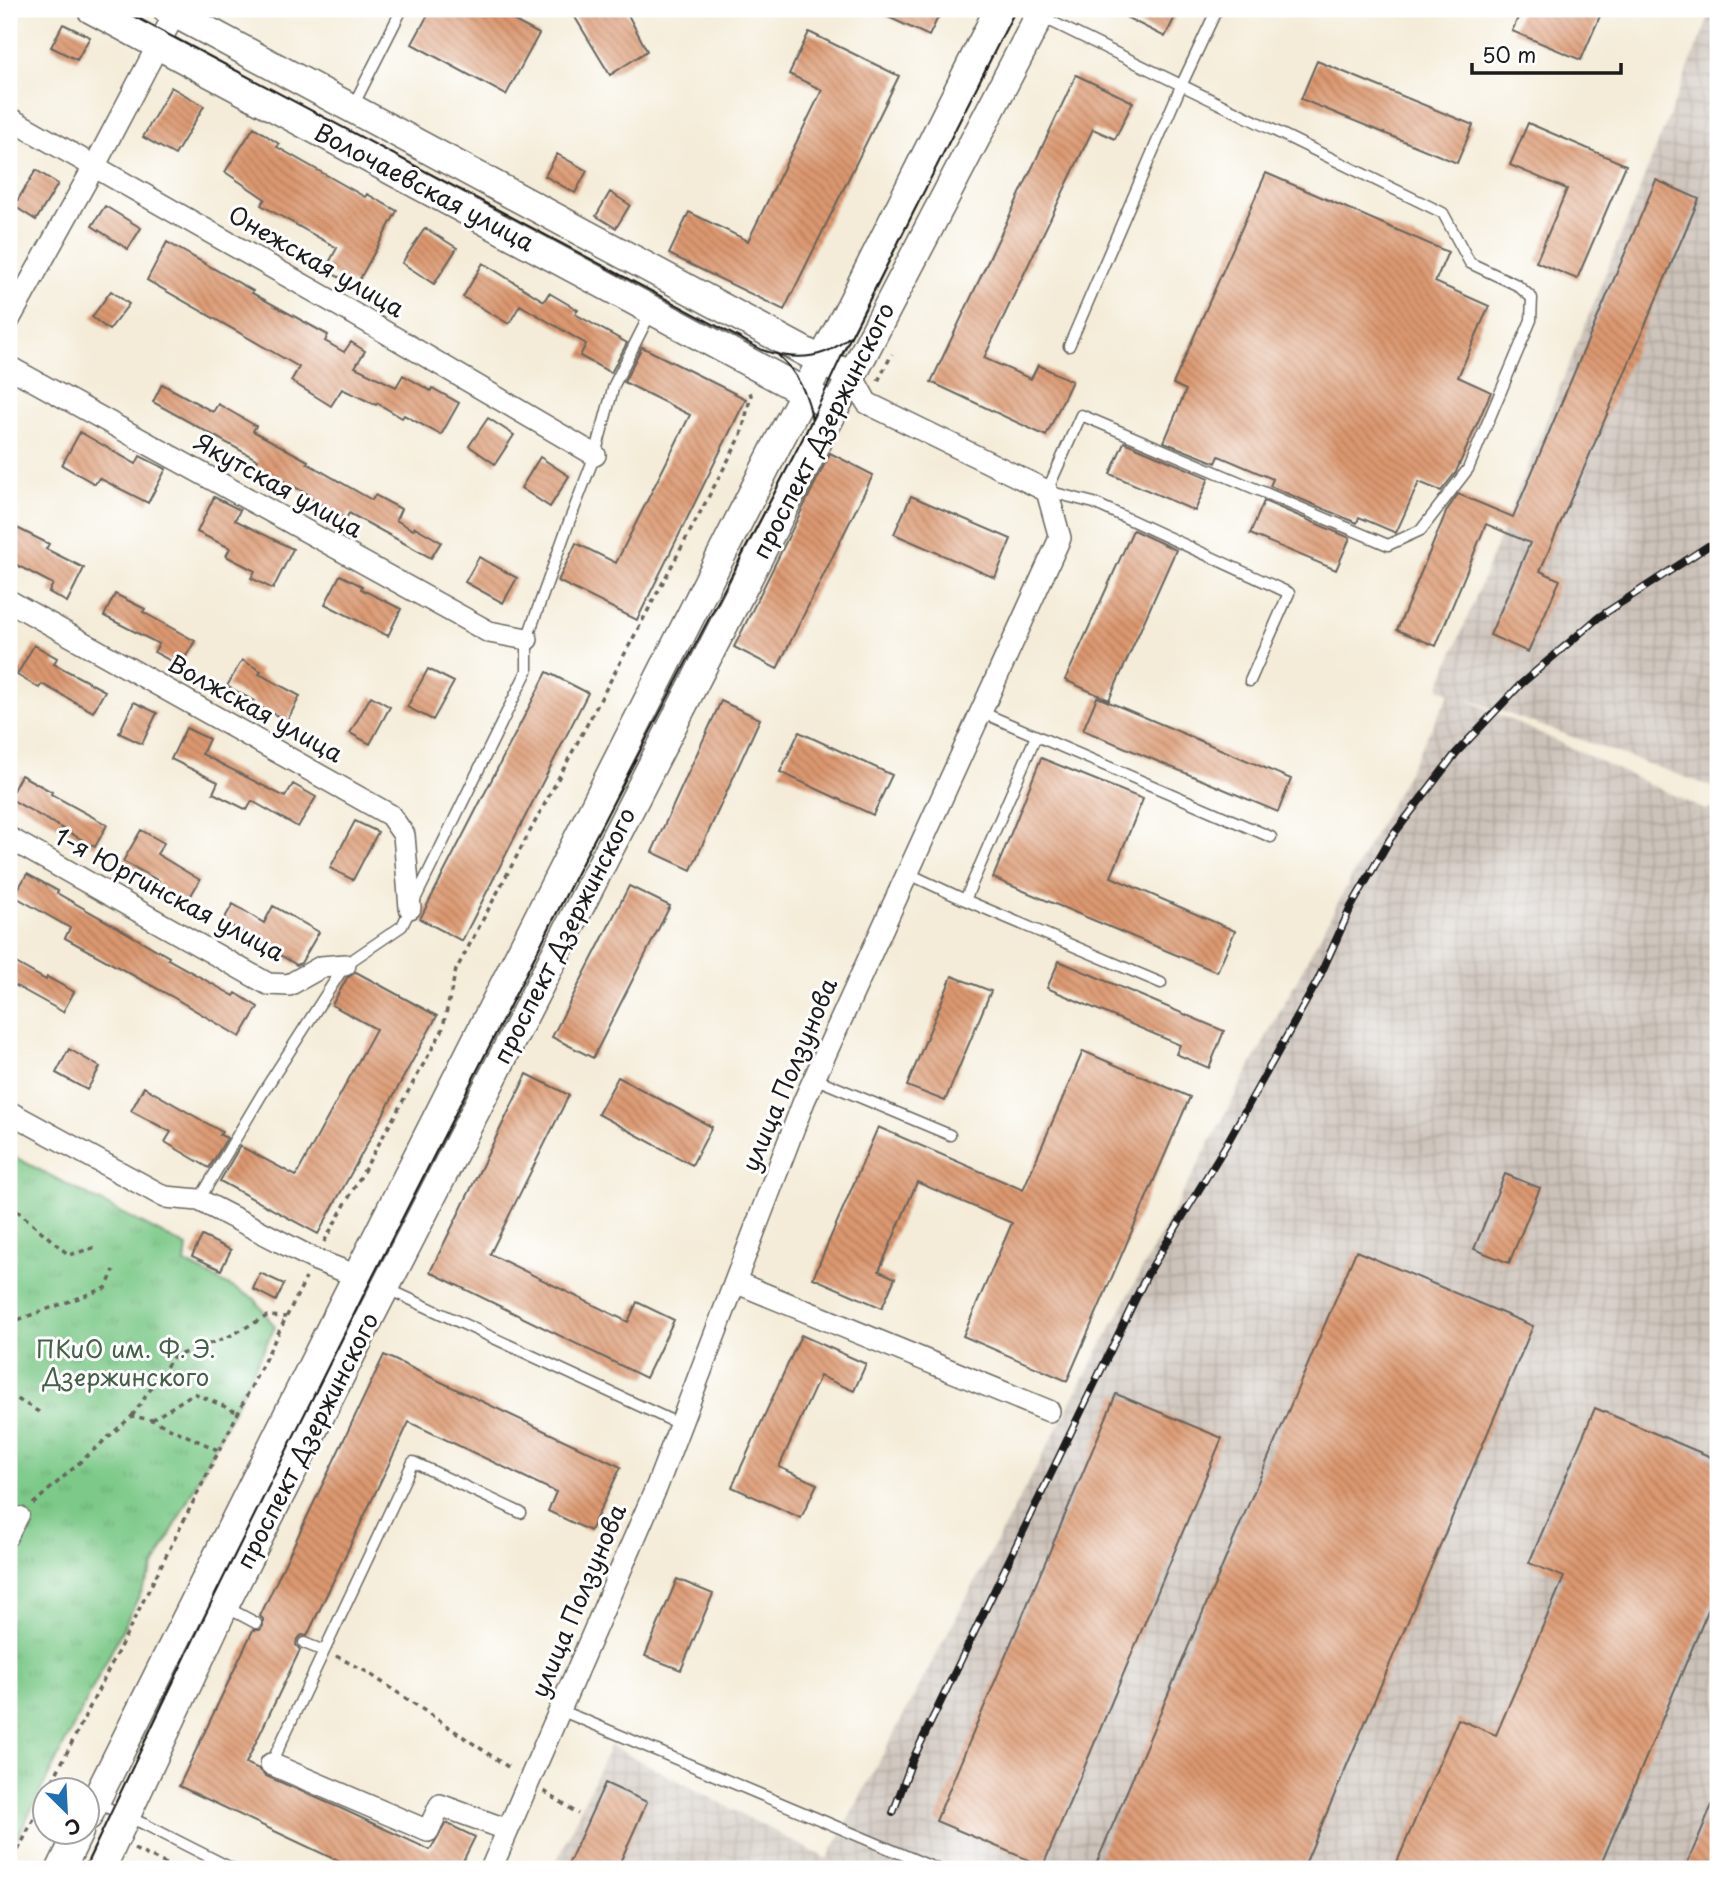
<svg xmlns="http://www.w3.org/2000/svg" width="1727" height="1878" viewBox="0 0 1727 1878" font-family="'Playpen Sans',sans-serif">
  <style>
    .industrial { fill: url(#industrial-grid) }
    .grass { fill: url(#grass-tufts); stroke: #4c7252; stroke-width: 2 }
    .building { fill: url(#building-back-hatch) }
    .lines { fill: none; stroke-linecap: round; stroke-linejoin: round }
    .service-casing { stroke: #68655e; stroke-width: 13 }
    .pedestrian-casing { stroke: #68655e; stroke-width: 18 }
    .minor-casing { stroke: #68655e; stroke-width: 24 }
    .secondary-casing { stroke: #68655e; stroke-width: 31 }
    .path { stroke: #68655e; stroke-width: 3.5; stroke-dasharray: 5 5; stroke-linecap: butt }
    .service { stroke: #fff; stroke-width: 10 }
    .pedestrian { stroke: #fff; stroke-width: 16 }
    .minor { stroke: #fff; stroke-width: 21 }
    .secondary { stroke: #fff; stroke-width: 28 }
    .tram { stroke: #1c1c1c; stroke-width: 2 }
    .rail-casing { stroke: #1c1c1c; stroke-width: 8 }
    .rail { stroke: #fff; stroke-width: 5; stroke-dasharray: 16; stroke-linecap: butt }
    .labels { text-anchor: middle; stroke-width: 6; stroke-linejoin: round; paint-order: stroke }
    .street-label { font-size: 24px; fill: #1c1c1c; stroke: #fff }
    .park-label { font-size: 24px; fill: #426147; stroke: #fff }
  </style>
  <defs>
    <pattern id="industrial-grid" width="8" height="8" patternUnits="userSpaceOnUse" patternTransform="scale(1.75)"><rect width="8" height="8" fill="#ccc2b9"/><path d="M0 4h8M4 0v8" fill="none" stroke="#afa69e"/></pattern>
    <pattern id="grass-tufts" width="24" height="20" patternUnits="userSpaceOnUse" patternTransform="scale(1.75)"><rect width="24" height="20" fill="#7bc988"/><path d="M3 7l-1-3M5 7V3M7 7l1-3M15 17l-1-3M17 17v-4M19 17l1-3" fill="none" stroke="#6aac75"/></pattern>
    <pattern id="building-back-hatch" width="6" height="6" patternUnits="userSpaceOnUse" patternTransform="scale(1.75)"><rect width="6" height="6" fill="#dc9870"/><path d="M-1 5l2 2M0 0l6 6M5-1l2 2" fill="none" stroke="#b27b5b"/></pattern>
  </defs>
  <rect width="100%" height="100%" fill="#fff"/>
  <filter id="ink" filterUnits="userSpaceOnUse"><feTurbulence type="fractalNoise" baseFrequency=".0143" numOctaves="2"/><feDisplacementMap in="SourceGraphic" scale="14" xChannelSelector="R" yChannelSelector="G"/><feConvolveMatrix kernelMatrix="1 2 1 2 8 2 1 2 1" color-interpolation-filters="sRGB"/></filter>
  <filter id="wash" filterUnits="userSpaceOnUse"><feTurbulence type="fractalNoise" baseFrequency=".00686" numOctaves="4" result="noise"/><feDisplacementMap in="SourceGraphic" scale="28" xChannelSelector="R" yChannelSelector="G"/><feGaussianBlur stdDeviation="1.57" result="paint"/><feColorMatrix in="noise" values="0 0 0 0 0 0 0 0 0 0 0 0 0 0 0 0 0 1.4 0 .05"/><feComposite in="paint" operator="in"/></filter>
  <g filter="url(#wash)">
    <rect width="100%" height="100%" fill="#f4ecd8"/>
    <!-- industrial -->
    <path class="industrial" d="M 1712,9 L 1718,9 L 1718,789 L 1461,697 L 1703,809 L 1718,809 L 1718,1869 L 553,1869 L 610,1745 L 827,1859 L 1450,693 L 1439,688 Z"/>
    <!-- grass -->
    <path class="grass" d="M 9,1154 L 187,1247 L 185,1263 L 255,1299 L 275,1327 L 9,1854 Z"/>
    <g id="blocks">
      <!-- building -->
      <path class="building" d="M 431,9 L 492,9 L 539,34 L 506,95 L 412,44 Z
        M 570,9 L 625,9 L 647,51 L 610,75 Z
        M 871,9 L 942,9 L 929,36 Z
        M 1110,9 L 1179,9 L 1165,37 Z
        M 1522,9 L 1603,9 L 1581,60 L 1512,31 Z
        M 63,24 L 90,37 L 77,60 L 51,47 Z
        M 809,32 L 899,76 L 784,310 L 669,254 L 689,212 L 748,241 L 822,90 L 789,74 Z
        M 1317,61 L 1473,125 L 1457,163 L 1301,99 Z
        M 1076,75 L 1133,102 L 1115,139 L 1093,129 L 984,358 L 1031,379 L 1038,365 L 1072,381 L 1046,436 L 931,382 Z
        M 171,87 L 204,106 L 175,155 L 143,137 Z
        M 1528,123 L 1626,165 L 1577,279 L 1536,262 L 1567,189 L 1510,165 Z
        M 254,127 L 279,144 L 277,147 L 365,197 L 367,194 L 397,211 L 356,286 L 325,270 L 337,248 L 261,205 L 265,199 L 225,172 Z
        M 557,154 L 587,171 L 575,193 L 545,176 Z
        M 36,170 L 58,184 L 36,220 L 14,206 Z
        M 1266,173 L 1448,252 L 1435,282 L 1489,306 L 1458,377 L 1491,392 L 1456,472 L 1441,491 L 1419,482 L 1396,533 L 1359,517 L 1357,523 L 1270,486 L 1273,479 L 1219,456 L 1216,463 L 1164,442 L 1186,390 L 1173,384 Z
        M 1656,180 L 1699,199 L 1540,571 L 1560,580 L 1528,652 L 1490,635 L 1530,543 L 1486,524 L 1436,646 L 1397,630 L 1447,510 L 1458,494 L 1513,517 Z
        M 610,192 L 630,205 L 616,228 L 596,216 Z
        M 105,206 L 141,228 L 128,249 L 92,226 Z
        M 425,228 L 457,248 L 434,284 L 402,263 Z
        M 167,242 L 253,291 L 252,293 L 328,335 L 325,341 L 344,352 L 351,342 L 365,351 L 355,367 L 396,387 L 403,375 L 431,391 L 432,388 L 459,403 L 441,435 L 404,415 L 402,418 L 377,403 L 376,405 L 342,389 L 331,406 L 291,381 L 299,367 L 147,280 Z
        M 483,263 L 544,301 L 549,293 L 578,310 L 575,314 L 627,343 L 611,373 L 580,356 L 586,344 L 520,305 L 509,324 L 463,297 Z
        M 111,291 L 129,304 L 109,330 L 92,317 Z
        M 642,347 L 746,399 L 637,620 L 558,581 L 576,543 L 616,563 L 690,415 L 624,382 Z
        M 162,384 L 213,412 L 218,404 L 256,426 L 253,431 L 308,461 L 307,463 L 372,500 L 375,495 L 401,509 L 396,520 L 413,530 L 415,527 L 441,542 L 431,558 L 349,513 L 346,519 L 308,497 L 309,495 L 255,465 L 258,460 L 153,402 Z
        M 488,418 L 514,435 L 495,464 L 469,446 Z
        M 80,432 L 136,464 L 140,456 L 166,469 L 148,503 L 99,478 L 95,484 L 62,465 Z
        M 1124,442 L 1209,478 L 1195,511 L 1110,474 Z
        M 830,453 L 873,475 L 777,669 L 734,647 Z
        M 540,457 L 569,476 L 550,507 L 521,488 Z
        M 911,496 L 1011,539 L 995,578 L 894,534 Z
        M 214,497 L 240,510 L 235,520 L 293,549 L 273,589 L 251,578 L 255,571 L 226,556 L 230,548 L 197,532 Z
        M 1264,501 L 1350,538 L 1336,570 L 1250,534 Z
        M 9,524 L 49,544 L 46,549 L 84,568 L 67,602 L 49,592 L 53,584 L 9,561 Z
        M 1133,530 L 1176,550 L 1109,700 L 1065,680 Z
        M 479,557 L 517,578 L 503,603 L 465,582 Z
        M 340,575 L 362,586 L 361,589 L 401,609 L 388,636 L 325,604 Z
        M 115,594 L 145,609 L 143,612 L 195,641 L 180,666 L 154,652 L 159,644 L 104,616 Z
        M 34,645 L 57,658 L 54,664 L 105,691 L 93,712 L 42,684 L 39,688 L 17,675 Z
        M 242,660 L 261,671 L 259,674 L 300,696 L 287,721 L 253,703 L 254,701 L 227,686 Z
        M 428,669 L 454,682 L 433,720 L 407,707 Z
        M 547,672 L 588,693 L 462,941 L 420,919 Z
        M 371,696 L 390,707 L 370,744 L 350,733 Z
        M 1097,697 L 1291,779 L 1278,812 L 1083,730 Z
        M 721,701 L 760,719 L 691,870 L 652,852 Z
        M 134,702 L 157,713 L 142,744 L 119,733 Z
        M 186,728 L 209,739 L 202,754 L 285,797 L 293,784 L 316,797 L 298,827 L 252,801 L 247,810 L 213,793 L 218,782 L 171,759 Z
        M 799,732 L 892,775 L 873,815 L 780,772 Z
        M 1041,758 L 1143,799 L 1111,877 L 1235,931 L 1217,972 L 993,878 Z
        M 21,775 L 52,792 L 51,794 L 107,825 L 95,847 L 9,798 Z
        M 355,821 L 378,832 L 353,880 L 330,868 Z
        M 141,830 L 164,843 L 157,854 L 200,880 L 187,902 L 157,885 L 159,881 L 123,861 Z
        M 27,874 L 58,891 L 57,893 L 169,957 L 168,959 L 234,996 L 236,993 L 258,1007 L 240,1037 L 171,996 L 65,938 L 70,928 L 14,896 Z
        M 629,886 L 670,906 L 593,1058 L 552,1037 Z
        M 233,904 L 264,923 L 273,906 L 319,932 L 301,963 L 297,965 L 223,921 Z
        M 9,959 L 46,980 L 47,977 L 74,992 L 63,1012 L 9,982 Z
        M 1059,961 L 1224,1031 L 1209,1068 L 1176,1054 L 1180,1045 L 1047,988 Z
        M 356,972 L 437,1016 L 318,1234 L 220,1181 L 240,1146 L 296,1176 L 376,1029 L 332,1005 L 347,978 Z
        M 952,976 L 991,991 L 945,1101 L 907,1086 Z
        M 69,1049 L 100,1067 L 87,1090 L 56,1073 Z
        M 1083,1051 L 1190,1097 L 1067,1381 L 963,1336 L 1012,1223 L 917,1182 L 879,1271 L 895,1278 L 882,1308 L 813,1278 L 878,1127 L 1023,1190 Z
        M 527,1074 L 569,1095 L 490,1254 L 628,1322 L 637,1302 L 674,1320 L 646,1378 L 430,1272 Z
        M 618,1077 L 712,1127 L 692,1165 L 598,1114 Z
        M 144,1087 L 222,1132 L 220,1135 L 227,1138 L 209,1168 L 165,1142 L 171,1132 L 131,1111 Z
        M 1505,1174 L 1540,1188 L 1509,1263 L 1474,1249 Z
        M 202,1236 L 231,1250 L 221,1270 L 192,1256 Z
        M 1356,1251 L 1533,1326 L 1303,1869 L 1094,1869 Z
        M 260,1273 L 284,1284 L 276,1301 L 253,1289 Z
        M 801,1335 L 866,1364 L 854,1391 L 820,1376 L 779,1467 L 817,1484 L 801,1518 L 732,1487 Z
        M 384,1355 L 621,1467 L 590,1531 L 548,1511 L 556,1492 L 409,1422 L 307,1636 L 302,1635 L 297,1639 L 296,1645 L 300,1650 L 246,1763 L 259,1769 L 266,1776 L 342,1809 L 430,1850 L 446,1823 L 475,1837 L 459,1869 L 355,1869 L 179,1786 L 253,1630 L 260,1630 L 263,1626 L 263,1619 L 260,1616 Z
        M 1116,1394 L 1222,1438 L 1043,1866 L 936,1821 Z
        M 1595,1408 L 1718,1460 L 1718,1587 L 1599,1869 L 1394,1869 L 1458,1719 L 1496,1735 L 1564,1577 L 1529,1563 Z
        M 677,1579 L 713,1594 L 681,1670 L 645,1656 Z
        M 605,1783 L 647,1802 L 617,1869 L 566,1869 Z
        M 1718,1791 L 1718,1869 L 1685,1869 Z"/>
    </g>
  </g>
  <g filter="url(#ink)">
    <use href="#blocks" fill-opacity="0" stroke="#68655e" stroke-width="2"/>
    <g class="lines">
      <defs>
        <path id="service" d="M 1040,16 L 1443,213 L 1470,263 L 1517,285 L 1532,298 L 1531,320 L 1468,469 L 1421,530 L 1388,545 L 1081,415 L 1047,491 L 1094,503 L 1289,593 L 1250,681
          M 352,108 L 402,9
          M 1069,346 L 1181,86 L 1217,9
          M 981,712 L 1271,837
          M 1036,736 L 965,900 L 1161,983
          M 907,873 L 965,900
          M 814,1078 L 950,1135
          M 199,1200 L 262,1094 L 345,965 L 402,926 L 527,671 L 527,639 L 569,522 L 595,455 L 614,385 L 651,312
          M 388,1289 L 681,1425
          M 226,1607 L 256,1623
          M 304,1643 L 324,1651
          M 560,1710 L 937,1869
          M 271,1764 L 413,1462 L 521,1513
          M 97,1803 L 144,1824 L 233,1869"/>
        <path id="pedestrian" d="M 9,1538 L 21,1515"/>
        <path id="minor" d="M 9,118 L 356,315 L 595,455
          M 9,320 L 95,165 L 175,13
          M 9,367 L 489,632 L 527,639
          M 9,601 L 390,815 L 404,835 L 410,908
          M 9,838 L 268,984 L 289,985 L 321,967 L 345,965
          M 9,1112 L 165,1197 L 199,1200 L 316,1260 L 357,1276
          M 735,1282 L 1049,1411
          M 271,1764 L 428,1831 L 440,1805 L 508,1830
          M 491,1869 L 657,1486 L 804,1101 L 1060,538 L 1047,491 L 867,403 L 852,376"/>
        <path id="secondary" d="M 91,9 L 821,401
          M 167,9 L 837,369
          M 88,1816 L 341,1308 L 779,441 L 850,307 L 999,9
          M 61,1869 L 79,1832
          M 101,1869 L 224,1606 L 368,1321 L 821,435 L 1043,9"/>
      </defs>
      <!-- service casing -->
      <use href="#service" class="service-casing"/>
      <!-- pedestrian casing -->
      <use href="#pedestrian" class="pedestrian-casing"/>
      <!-- minor casing -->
      <use href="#minor" class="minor-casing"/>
      <!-- secondary casing -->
      <use href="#secondary" class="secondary-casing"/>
      <!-- path -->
      <path class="path" d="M 878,381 L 892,354
        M 9,1204 L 69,1255 L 96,1247
        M 324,1242 L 442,1031 L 456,970 L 741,436 L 751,395 L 749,390
        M 9,1323 L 106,1288 L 114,1270
        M 9,1394 L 39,1412
        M 132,1416 L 173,1357 L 228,1337 L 267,1316 L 286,1317
        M 152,1420 L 194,1393 L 239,1413
        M 33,1504 L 132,1416 L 152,1420 L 220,1451
        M 336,1656 L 367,1672 L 511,1769
        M 48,1790 L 306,1278
        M 544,1791 L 578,1814
        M 134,1849 L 177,1869
        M 9,1868 L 46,1795"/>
      <!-- service -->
      <use href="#service" class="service"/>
      <!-- pedestrian -->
      <use href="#pedestrian" class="pedestrian"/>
      <!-- minor -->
      <use href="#minor" class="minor"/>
      <!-- secondary -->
      <use href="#secondary" class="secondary"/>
      <!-- tram -->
      <path class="tram" d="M 120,9 L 762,350 C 794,361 825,360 850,336
        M 778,355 C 796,371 810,397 812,422
        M 84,1869 L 212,1601 L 370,1282 L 587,853 L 805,434 L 851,336 L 1016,9"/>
      <defs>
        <path id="rail" d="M 1717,560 L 1718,560
          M 893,1813 L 912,1761 L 1147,1275 L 1226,1145 L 1318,980 L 1351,907 L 1390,839 L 1456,753 L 1521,684 L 1599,617 L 1708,546"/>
      </defs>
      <!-- rail casing -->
      <use href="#rail" class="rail-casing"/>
      <!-- rail -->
      <use href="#rail" class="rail"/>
    </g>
  </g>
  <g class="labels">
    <!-- street labels -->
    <g class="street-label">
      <text transform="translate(424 188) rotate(28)" y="8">Волочаевская улица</text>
      <text transform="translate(316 262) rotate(30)" y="8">Онежская улица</text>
      <text transform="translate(824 431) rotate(-63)" y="8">проспект Дзержинского</text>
      <text transform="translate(278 486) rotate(29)" y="8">Якутская улица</text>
      <text transform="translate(255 709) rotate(29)" y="8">Волжская улица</text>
      <text transform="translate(169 895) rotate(28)" y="8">1-я Юргинская улица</text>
      <text transform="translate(565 936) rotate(-63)" y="8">проспект Дзержинского</text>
      <text transform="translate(790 1075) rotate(-67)" y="8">улица Ползунова</text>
      <text transform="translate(308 1441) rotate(-63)" y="8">проспект Дзержинского</text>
      <text transform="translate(579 1601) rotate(-67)" y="8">улица Ползунова</text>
    </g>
    <!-- park labels -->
    <g class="park-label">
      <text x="126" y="1358">ПКиО им. Ф. Э.<tspan x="126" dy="28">Дзержинского</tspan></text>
    </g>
  </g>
  <!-- margin -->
  <rect width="1727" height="1878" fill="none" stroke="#fff" stroke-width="35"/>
  <!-- north arrow -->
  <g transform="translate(66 1811) rotate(156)"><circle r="33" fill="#ffffff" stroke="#a4a4a4" stroke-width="2"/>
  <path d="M0-5L12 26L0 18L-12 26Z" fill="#1f6fb2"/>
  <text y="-10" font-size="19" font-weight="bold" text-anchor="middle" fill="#1c1c1c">С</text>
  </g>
  <!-- scale -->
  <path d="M1472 63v10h149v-10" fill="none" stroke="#1c1c1c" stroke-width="3.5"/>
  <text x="1482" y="63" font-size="21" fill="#1c1c1c" stroke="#ffffff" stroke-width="5" paint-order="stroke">50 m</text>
</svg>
